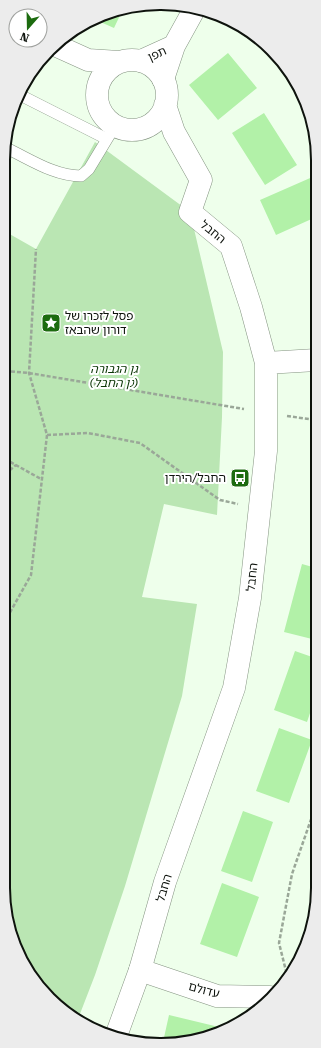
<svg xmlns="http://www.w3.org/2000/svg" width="321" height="1048" viewBox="0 0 321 1048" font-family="'Roboto Serif','Noto Sans Hebrew',serif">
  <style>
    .green { fill: #bae6b3 }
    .building { fill: #b2f1a8 }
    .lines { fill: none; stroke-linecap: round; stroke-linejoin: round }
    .lane-casing { stroke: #859482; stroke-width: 12 }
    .street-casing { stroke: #859482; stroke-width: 23 }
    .secondary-casing { stroke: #859482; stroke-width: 23 }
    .path { stroke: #9aa798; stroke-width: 2.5; stroke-dasharray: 4 2; stroke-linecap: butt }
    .lane { stroke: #fff; stroke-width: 11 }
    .street { stroke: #fff; stroke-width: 22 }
    .secondary { stroke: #fff; stroke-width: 22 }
    .labels { text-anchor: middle; stroke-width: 4; stroke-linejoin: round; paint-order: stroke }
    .street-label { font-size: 12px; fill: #0e130d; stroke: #fff }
    .poi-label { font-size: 12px; fill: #0e130d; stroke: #fff; text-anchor: start }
    .park-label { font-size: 12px; font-style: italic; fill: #0a3504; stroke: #fff }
    .rim { fill: none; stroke: #0e130d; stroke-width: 2 }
  </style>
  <rect width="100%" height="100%" fill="#eeffeb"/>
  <!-- green -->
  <path class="green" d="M 259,40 C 283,60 298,78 307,109 Z
    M 95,142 L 190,212 L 223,352 L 222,417 L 217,515 L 164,504 L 142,597 L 197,604 L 182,696 L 125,886 L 95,975 L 78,1019 L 42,992 L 15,948 L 3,887 L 6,232 L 36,249 Z"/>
  <!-- building -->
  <path class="building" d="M 123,9 L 114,28 L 96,20 L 99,19 Z
    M 228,53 L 257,88 L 218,120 L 189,85 Z
    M 264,113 L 297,165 L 265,185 L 232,133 Z
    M 317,175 L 316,217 L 276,235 L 260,200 Z
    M 314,476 L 316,476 L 316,539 L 312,539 Z
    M 302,564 L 316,568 L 316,640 L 284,632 Z
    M 295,651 L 315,658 L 315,698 L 307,722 L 274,710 Z
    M 279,728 L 312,740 L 289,803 L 256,791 Z
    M 243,811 L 273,822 L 252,882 L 221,871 Z
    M 222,883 L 259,897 L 237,957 L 200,944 Z
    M 169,1015 L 223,1028 L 223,1030 L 201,1040 L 163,1042 Z"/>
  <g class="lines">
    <defs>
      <path id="lane" d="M 20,95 L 107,139
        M 6,148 C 30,159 54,176 81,176 L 89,169 L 115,126"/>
      <path id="street" d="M 141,61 L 174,46
        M 163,79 L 174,46 L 195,8
        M 140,970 L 217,996 L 270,997"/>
      <path id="secondary" d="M 57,46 L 88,60 L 119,62
        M97 95a35 35 0 1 1 70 0a35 35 0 1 1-70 0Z
        M 266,363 L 316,360
        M 116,1036 L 140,970 L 165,882 L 234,688 L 250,598 L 266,451 L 266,363 L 251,307 L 231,246 L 190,212 L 201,180 L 174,132 L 165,105"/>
    </defs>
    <!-- lane casing -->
    <use href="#lane" class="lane-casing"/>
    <!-- street casing -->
    <use href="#street" class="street-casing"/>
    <!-- secondary casing -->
    <use href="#secondary" class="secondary-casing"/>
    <!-- path -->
    <path class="path" d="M 5,371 L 29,373 L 244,409
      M 287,416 L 316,420
      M 47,435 L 88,433 L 140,443 L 220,500 L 238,504
      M 5,459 L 41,479
      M 5,474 L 16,465
      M 4,623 L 31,575 L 47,435 L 29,373 L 36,249
      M 288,979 L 279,943 L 292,874 L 315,808"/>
    <!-- lane -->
    <use href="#lane" class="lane"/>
    <!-- street -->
    <use href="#street" class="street"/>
    <!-- secondary -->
    <use href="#secondary" class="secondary"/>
  </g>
  <!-- icons -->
  <defs>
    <symbol id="sight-square" viewBox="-11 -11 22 22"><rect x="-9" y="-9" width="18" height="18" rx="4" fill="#1c6b0f" stroke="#fff"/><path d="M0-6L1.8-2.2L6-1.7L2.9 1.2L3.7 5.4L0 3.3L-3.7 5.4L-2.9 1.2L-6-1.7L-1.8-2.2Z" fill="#fff"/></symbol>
    <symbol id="bus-square" viewBox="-11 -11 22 22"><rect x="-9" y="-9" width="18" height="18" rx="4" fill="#1c6b0f" stroke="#fff"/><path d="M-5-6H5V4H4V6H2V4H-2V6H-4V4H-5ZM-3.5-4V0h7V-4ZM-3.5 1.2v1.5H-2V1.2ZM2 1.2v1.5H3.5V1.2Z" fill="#fff"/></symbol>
  </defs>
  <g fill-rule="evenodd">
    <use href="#sight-square" x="40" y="312" width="22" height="22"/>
    <use href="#bus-square" x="229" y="467" width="22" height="22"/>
  </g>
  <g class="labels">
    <!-- street labels -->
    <g class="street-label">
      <text transform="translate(157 54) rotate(-24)" y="4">תפן</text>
      <text transform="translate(213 232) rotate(39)" y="4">החבל</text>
      <text transform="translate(252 577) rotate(-84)" y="4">החבל</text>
      <text transform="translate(164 888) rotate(-73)" y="4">החבל</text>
      <text transform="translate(204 990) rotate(15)" y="4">עדולם</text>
    </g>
    <!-- poi labels -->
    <g class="poi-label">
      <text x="65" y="320">פסל לזכרו של<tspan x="65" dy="14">דורון שהבאז</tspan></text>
      <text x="226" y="482" text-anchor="end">החבל/הירדן</text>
    </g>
    <!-- park labels -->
    <g class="park-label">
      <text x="114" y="373">גן הגבורה<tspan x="114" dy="14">(גן החבל)</tspan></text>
    </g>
  </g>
  <!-- crop -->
  <path d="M0 0H321V1048H0ZM160 10H161A150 150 0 0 1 311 160V888A150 150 0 0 1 161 1038H160A150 150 0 0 1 10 888V160A150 150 0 0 1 160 10Z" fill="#ececec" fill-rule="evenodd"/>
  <path class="rim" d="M160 10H161A150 150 0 0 1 311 160V888A150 150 0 0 1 161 1038H160A150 150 0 0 1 10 888V160A150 150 0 0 1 160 10Z"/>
  <!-- north arrow -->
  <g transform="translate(28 28) rotate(200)"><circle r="19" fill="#ffffff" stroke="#9fa19e"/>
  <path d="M0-3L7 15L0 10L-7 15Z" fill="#1c6b0f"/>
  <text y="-6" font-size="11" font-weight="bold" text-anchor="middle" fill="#0e130d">N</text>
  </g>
</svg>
